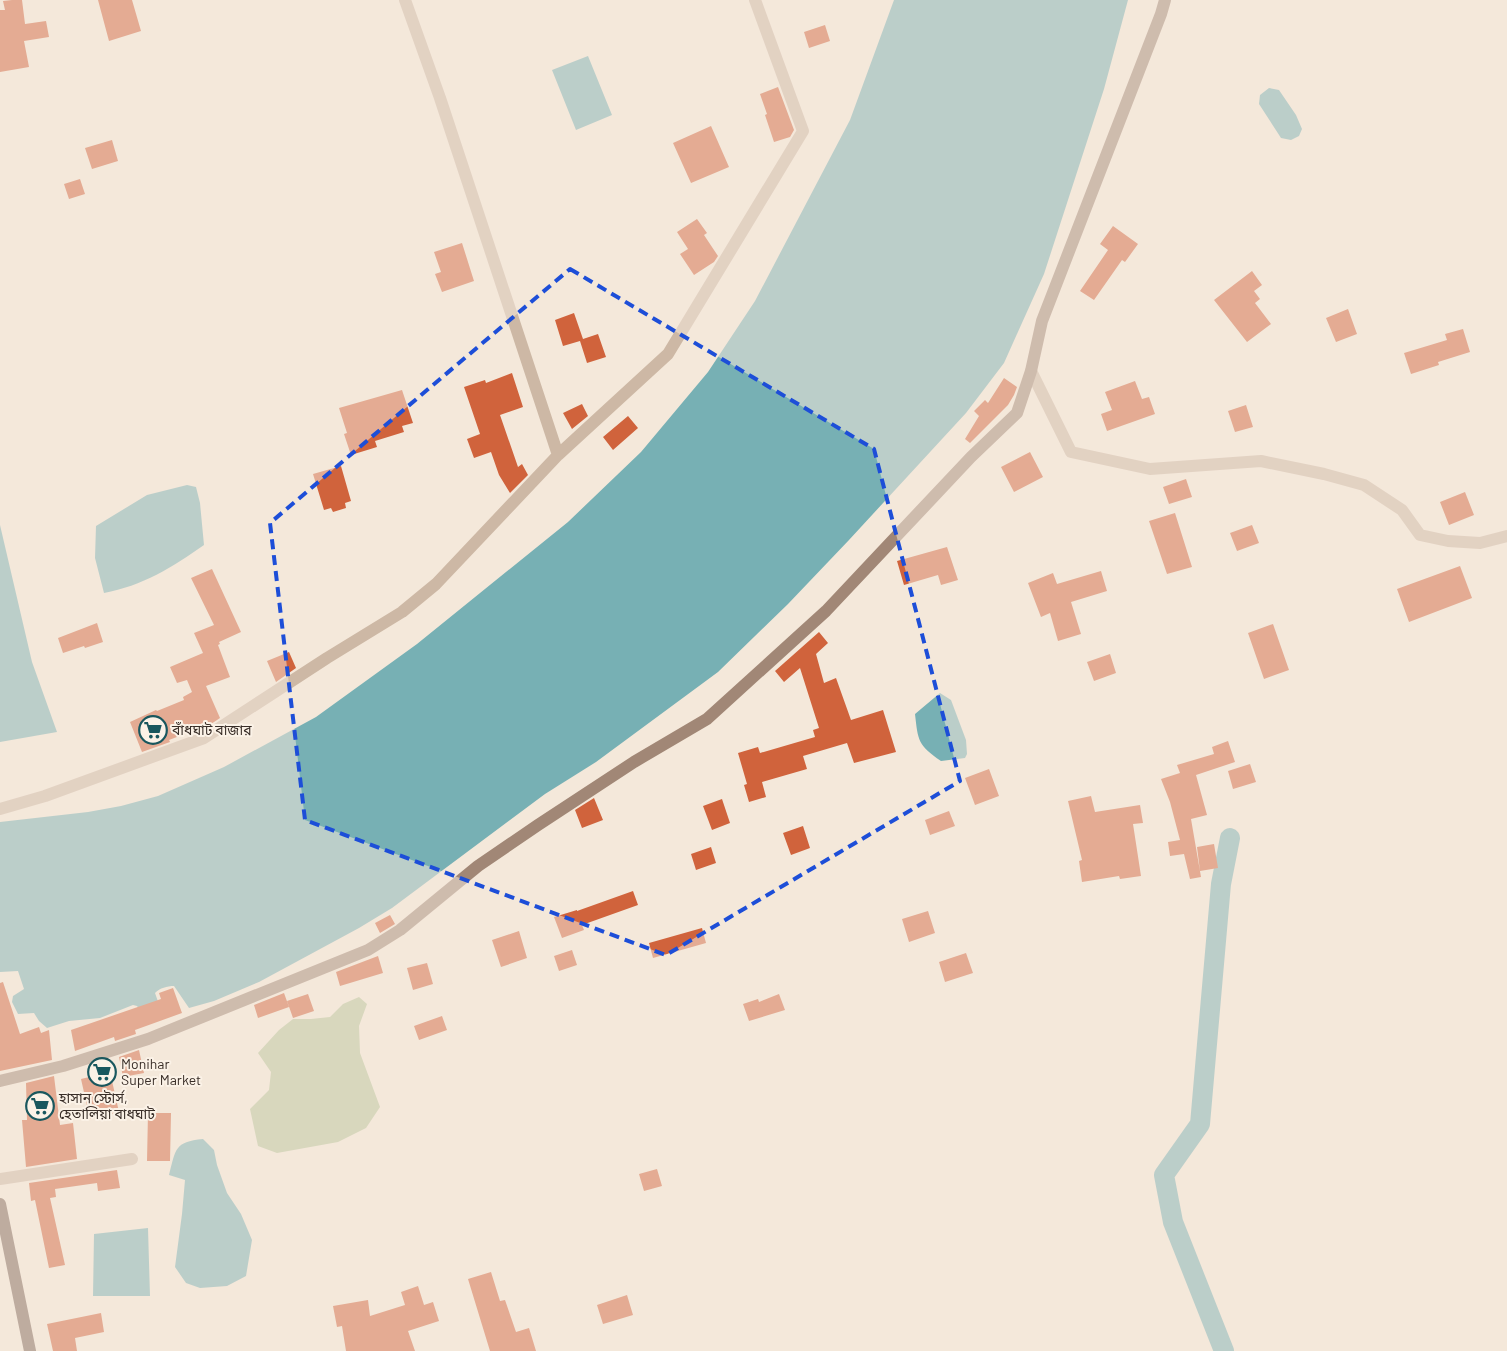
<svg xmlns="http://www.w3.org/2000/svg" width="1507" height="1351" viewBox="0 0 1507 1351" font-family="Barlow,'Noto Sans Bengali',sans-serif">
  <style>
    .green { fill: #b5c499 }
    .water { fill: #77b0b4 }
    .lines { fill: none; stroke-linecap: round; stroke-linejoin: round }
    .canal { stroke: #77b0b4; stroke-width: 20 }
    .building { fill: #d0633c }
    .street { stroke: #cdb8a5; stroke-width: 12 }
    .secondary { stroke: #a18776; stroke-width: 12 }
    .primary { stroke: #7c6457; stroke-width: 12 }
    .marked { fill: none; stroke: #1d4ed8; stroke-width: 4; stroke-dasharray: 10 6; stroke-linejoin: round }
    .labels { text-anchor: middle; stroke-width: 4; stroke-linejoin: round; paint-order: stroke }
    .poi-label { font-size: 14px; fill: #382d27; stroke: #fbf2e7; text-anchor: start }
  </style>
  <rect width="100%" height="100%" fill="#f4e8da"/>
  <!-- green -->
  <path class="green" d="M 359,997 L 367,1004 L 359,1026 L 360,1053 L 380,1107 L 366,1128 L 338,1142 L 277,1153 L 258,1146 L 250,1109 L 269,1090 L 271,1072 L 258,1053 L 279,1030 L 293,1019 L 311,1019 L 330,1017 L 343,1004 Z"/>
  <!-- water -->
  <path class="water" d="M 894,0 L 1128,0 L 1104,89 L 1044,274 L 1004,363 L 966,413 L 849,540 L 788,604 L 718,672 L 596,762 L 545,794 L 392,908 L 359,928 L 259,982 L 214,1001 L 189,1008 L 174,986 C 167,986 160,988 155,993 L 162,1013 L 140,1010 L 137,1006 L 133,1005 L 100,1018 L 69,1021 L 47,1028 L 39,1021 L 34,1013 L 18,1014 L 12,1002 L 13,996 L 24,989 L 18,971 L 0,972 L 0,822 L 88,812 L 121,806 L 158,796 L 224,767 L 316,717 L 417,644 L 568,522 L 641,452 L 708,372 L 755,301 L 850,120 Z
    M 588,56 L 612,115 L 576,130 L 552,70 Z
    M 1269,88 L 1279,90 L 1296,115 L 1302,129 L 1299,136 L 1291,140 L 1281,138 L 1259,104 L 1260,95 Z
    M 187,485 L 196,487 L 200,503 L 204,545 C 173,567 142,586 104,593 L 95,558 L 96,526 L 147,495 Z
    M 0,525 L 32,662 L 57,732 L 0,742 Z
    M 940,693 L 951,700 L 966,740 L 967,754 L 965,758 L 941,761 C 918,745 918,741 915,714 Z
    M 203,1139 L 214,1150 L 217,1165 L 227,1193 L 241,1214 L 252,1240 L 246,1276 L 227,1286 L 200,1288 L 186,1283 L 175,1267 L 182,1214 L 185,1180 L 169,1175 C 176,1149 174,1142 203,1139 Z
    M 148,1228 L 150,1296 L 93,1296 L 94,1234 Z"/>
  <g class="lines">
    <!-- canal -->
    <path class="canal" d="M 1224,1351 L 1173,1222 L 1164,1175 L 1200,1124 L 1221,884 L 1230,838"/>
  </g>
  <!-- building -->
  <path class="building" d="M 12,0 L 22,0 L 25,24 L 46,21 L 49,37 L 24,41 L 29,67 L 0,72 L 0,10 L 5,10 L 3,1 Z
    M 98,0 L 132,0 L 141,31 L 109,41 Z
    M 825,25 L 830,41 L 809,48 L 804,32 Z
    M 778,87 L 794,130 L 790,137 L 774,142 L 765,115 L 767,114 L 760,94 Z
    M 711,126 L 729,167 L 691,183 L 673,143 Z
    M 112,140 L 118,161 L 92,169 L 85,148 Z
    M 80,179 L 85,194 L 69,199 L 64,184 Z
    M 697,219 L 707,233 L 704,235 L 718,256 L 714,262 L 694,275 L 680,254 L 688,249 L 677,232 Z
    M 1113,226 L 1138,244 L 1125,262 L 1122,260 L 1094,300 L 1080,291 L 1108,250 L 1100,244 Z
    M 462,243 L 474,281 L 442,292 L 435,274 L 441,272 L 434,252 Z
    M 1252,271 L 1262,285 L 1254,291 L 1260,299 L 1255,303 L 1271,324 L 1247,342 L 1214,300 Z
    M 1348,309 L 1357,334 L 1336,342 L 1326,318 Z
    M 574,313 L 583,339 L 598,334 L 606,357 L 587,363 L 580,341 L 563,346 L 555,320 Z
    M 1463,329 L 1470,352 L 1438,362 L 1439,365 L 1411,374 L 1404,353 L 1447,340 L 1445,334 Z
    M 512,373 L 523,407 L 500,415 L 518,467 L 522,464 L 528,475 L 510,493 L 499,475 L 491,452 L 474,458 L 467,439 L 480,434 L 464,387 L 485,380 L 486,383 Z
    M 1004,378 L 1017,387 L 1014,395 L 1008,405 L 970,443 L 965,439 L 979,416 L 974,411 L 985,400 L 988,403 Z
    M 1135,381 L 1142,399 L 1149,397 L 1155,414 L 1107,431 L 1101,414 L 1112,410 L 1105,392 Z
    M 402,390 L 413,423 L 402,426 L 404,432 L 375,441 L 377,447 L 351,455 L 344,434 L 347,433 L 339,408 Z
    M 582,404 L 588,416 L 572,429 L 563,413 Z
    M 1246,405 L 1253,427 L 1235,432 L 1228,411 Z
    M 628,416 L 638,428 L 613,450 L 603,437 Z
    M 1030,452 L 1043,477 L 1014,492 L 1001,467 Z
    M 341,466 L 351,501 L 345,503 L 346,508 L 333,512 L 331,508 L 324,510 L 313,474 Z
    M 1186,479 L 1192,497 L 1169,504 L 1163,487 Z
    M 1465,492 L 1474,515 L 1449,525 L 1440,502 Z
    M 1175,513 L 1192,567 L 1167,574 L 1149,521 Z
    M 1252,525 L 1259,543 L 1237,551 L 1230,533 Z
    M 947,547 L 958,580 L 941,585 L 938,575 L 904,585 L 897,561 Z
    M 1460,566 L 1472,598 L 1409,622 L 1397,589 Z
    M 212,569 L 241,632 L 219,642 L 220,644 L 218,645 L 230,677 L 206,686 L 220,718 L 211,724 L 169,740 L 170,742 L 142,752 L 130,722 L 156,710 L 157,711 L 184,700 L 183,697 L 192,692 L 187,680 L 177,683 L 170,667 L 203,653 L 194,633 L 214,625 L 191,578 Z
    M 1101,571 L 1107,591 L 1071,602 L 1081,634 L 1058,641 L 1050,613 L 1041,617 L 1028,583 L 1053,573 L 1057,584 Z
    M 97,623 L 103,642 L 85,648 L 84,646 L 63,653 L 58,638 Z
    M 1273,624 L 1289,670 L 1264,679 L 1248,633 Z
    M 819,632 L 828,643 L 816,654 L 824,683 L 836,678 L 851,720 L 883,710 L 896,752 L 854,763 L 847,743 L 803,756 L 807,769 L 762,782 L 766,797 L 749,802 L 744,785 L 747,784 L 738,753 L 758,747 L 760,753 L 815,737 L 813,730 L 819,728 L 800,668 L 784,682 L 775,671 Z
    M 289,652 L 296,668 L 276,682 L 267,661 Z
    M 1110,654 L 1116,673 L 1094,681 L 1087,662 Z
    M 1228,741 L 1235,762 L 1196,775 L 1207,815 L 1191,819 L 1201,877 L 1190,879 L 1184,854 L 1170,856 L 1168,842 L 1180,840 L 1170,802 L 1161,779 L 1180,773 L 1177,765 L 1214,754 L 1212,747 Z
    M 1250,764 L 1256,782 L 1233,789 L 1228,771 Z
    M 989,769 L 999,796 L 975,805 L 965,778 Z
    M 1091,796 L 1095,812 L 1140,805 L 1143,823 L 1133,824 L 1141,876 L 1120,879 L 1119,876 L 1082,882 L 1079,861 L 1082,860 L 1068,801 Z
    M 594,798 L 603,820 L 582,828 L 575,810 Z
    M 722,799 L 730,823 L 712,830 L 703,806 Z
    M 949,811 L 955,826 L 930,835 L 925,820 Z
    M 803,826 L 810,848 L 791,855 L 783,833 Z
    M 1214,844 L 1218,868 L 1200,871 L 1197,847 Z
    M 711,847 L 716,863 L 696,870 L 691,854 Z
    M 633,891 L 638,905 L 582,925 L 584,930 L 562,938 L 554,917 L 577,910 L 577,911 Z
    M 928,911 L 935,933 L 909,942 L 902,919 Z
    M 390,915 L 395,924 L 380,933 L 375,923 Z
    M 702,928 L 706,943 L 653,958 L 649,943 Z
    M 519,931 L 527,958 L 501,967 L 492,940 Z
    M 572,950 L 577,965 L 559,971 L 554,956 Z
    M 966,953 L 973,973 L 945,982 L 939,962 Z
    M 378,956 L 383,973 L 340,986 L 336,972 Z
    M 427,963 L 433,984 L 413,990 L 407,968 Z
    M 3,982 L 20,1034 L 39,1027 L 41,1033 L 49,1030 L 52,1060 L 0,1071 L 0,983 Z
    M 173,988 L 182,1013 L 135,1030 L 136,1034 L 115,1041 L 114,1037 L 75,1051 L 71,1030 L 161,999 L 159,993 Z
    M 284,993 L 289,1007 L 258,1018 L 254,1005 Z
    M 308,994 L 314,1011 L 293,1018 L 287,1001 Z
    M 779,994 L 785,1010 L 749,1021 L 743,1004 L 758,999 L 759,1002 Z
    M 442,1016 L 447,1030 L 419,1040 L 414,1026 Z
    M 139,1050 L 144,1073 L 123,1077 L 119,1057 Z
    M 110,1072 L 119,1112 L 90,1119 L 81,1079 Z
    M 54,1076 L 60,1125 L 73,1123 L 77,1159 L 26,1167 L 22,1120 L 27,1120 L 26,1083 Z
    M 148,1113 L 171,1113 L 170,1161 L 147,1161 Z
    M 657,1169 L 662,1186 L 644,1191 L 639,1174 Z
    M 117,1170 L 120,1188 L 98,1191 L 97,1183 L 55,1189 L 56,1197 L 50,1198 L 65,1265 L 49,1268 L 35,1200 L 31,1201 L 29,1183 Z
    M 491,1272 L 500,1301 L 505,1300 L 516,1332 L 529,1328 L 536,1351 L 490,1351 L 468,1279 Z
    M 418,1286 L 424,1305 L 433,1302 L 439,1321 L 408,1331 L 415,1351 L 346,1351 L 342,1326 L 337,1327 L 333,1306 L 368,1300 L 370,1316 L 405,1305 L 401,1292 Z
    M 627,1295 L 633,1315 L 603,1324 L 597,1305 Z
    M 101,1313 L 104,1332 L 75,1338 L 77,1351 L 53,1351 L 47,1324 Z"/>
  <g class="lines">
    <!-- street -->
    <path class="street" d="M 405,0 L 440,98 L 558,455
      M 1031,371 L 1071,452 L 1150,469 L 1261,461 L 1324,474 L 1364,485 L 1402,510 L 1420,535 L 1448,541 L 1480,543 L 1507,536
      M 0,809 L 45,796 L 204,738 L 327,658 L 402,612 L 436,584 L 558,455 L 668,354 L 803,131 L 755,0
      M 0,1179 L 132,1159"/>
    <!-- secondary -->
    <path class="secondary" d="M 0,1081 L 63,1066 L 148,1039 L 368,950 L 400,930 L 478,866 L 538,825 L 634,762 L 707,719 L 826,611 L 971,457 L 1017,413 L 1031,371 L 1042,321 L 1161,14 L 1165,0"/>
    <!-- primary -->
    <path class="primary" d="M 0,1204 L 30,1351"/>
  </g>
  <!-- marked area -->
  <path d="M0 0H1507V1351H0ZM 570,269 L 874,449 L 960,781 L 666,955 L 305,820 L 270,523 Z" fill="#f4e8da" fill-opacity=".55" fill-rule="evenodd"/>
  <path class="marked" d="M 570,269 L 874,449 L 960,781 L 666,955 L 305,820 L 270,523 Z"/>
  <!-- icons -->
  <defs>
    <symbol id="supermarket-ring" viewBox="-11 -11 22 22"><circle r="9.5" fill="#fbf2e7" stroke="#19575e" stroke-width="1.5"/><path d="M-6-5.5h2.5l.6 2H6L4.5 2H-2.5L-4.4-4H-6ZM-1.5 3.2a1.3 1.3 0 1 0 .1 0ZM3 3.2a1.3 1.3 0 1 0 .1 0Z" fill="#19575e"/></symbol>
  </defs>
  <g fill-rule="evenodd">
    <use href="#supermarket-ring" x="137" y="714" width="32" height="32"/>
    <use href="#supermarket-ring" x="86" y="1056" width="32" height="32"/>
    <use href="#supermarket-ring" x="24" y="1090" width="32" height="32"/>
  </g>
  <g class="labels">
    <!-- poi labels -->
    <g class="poi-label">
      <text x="172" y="735">বাঁধঘাট বাজার</text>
      <text x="121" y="1069">Monihar<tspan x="121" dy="16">Super Market</tspan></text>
      <text x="59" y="1103">হাসান স্টোর্স,<tspan x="59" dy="16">হেতালিয়া বাধঘাট</tspan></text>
    </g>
  </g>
</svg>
